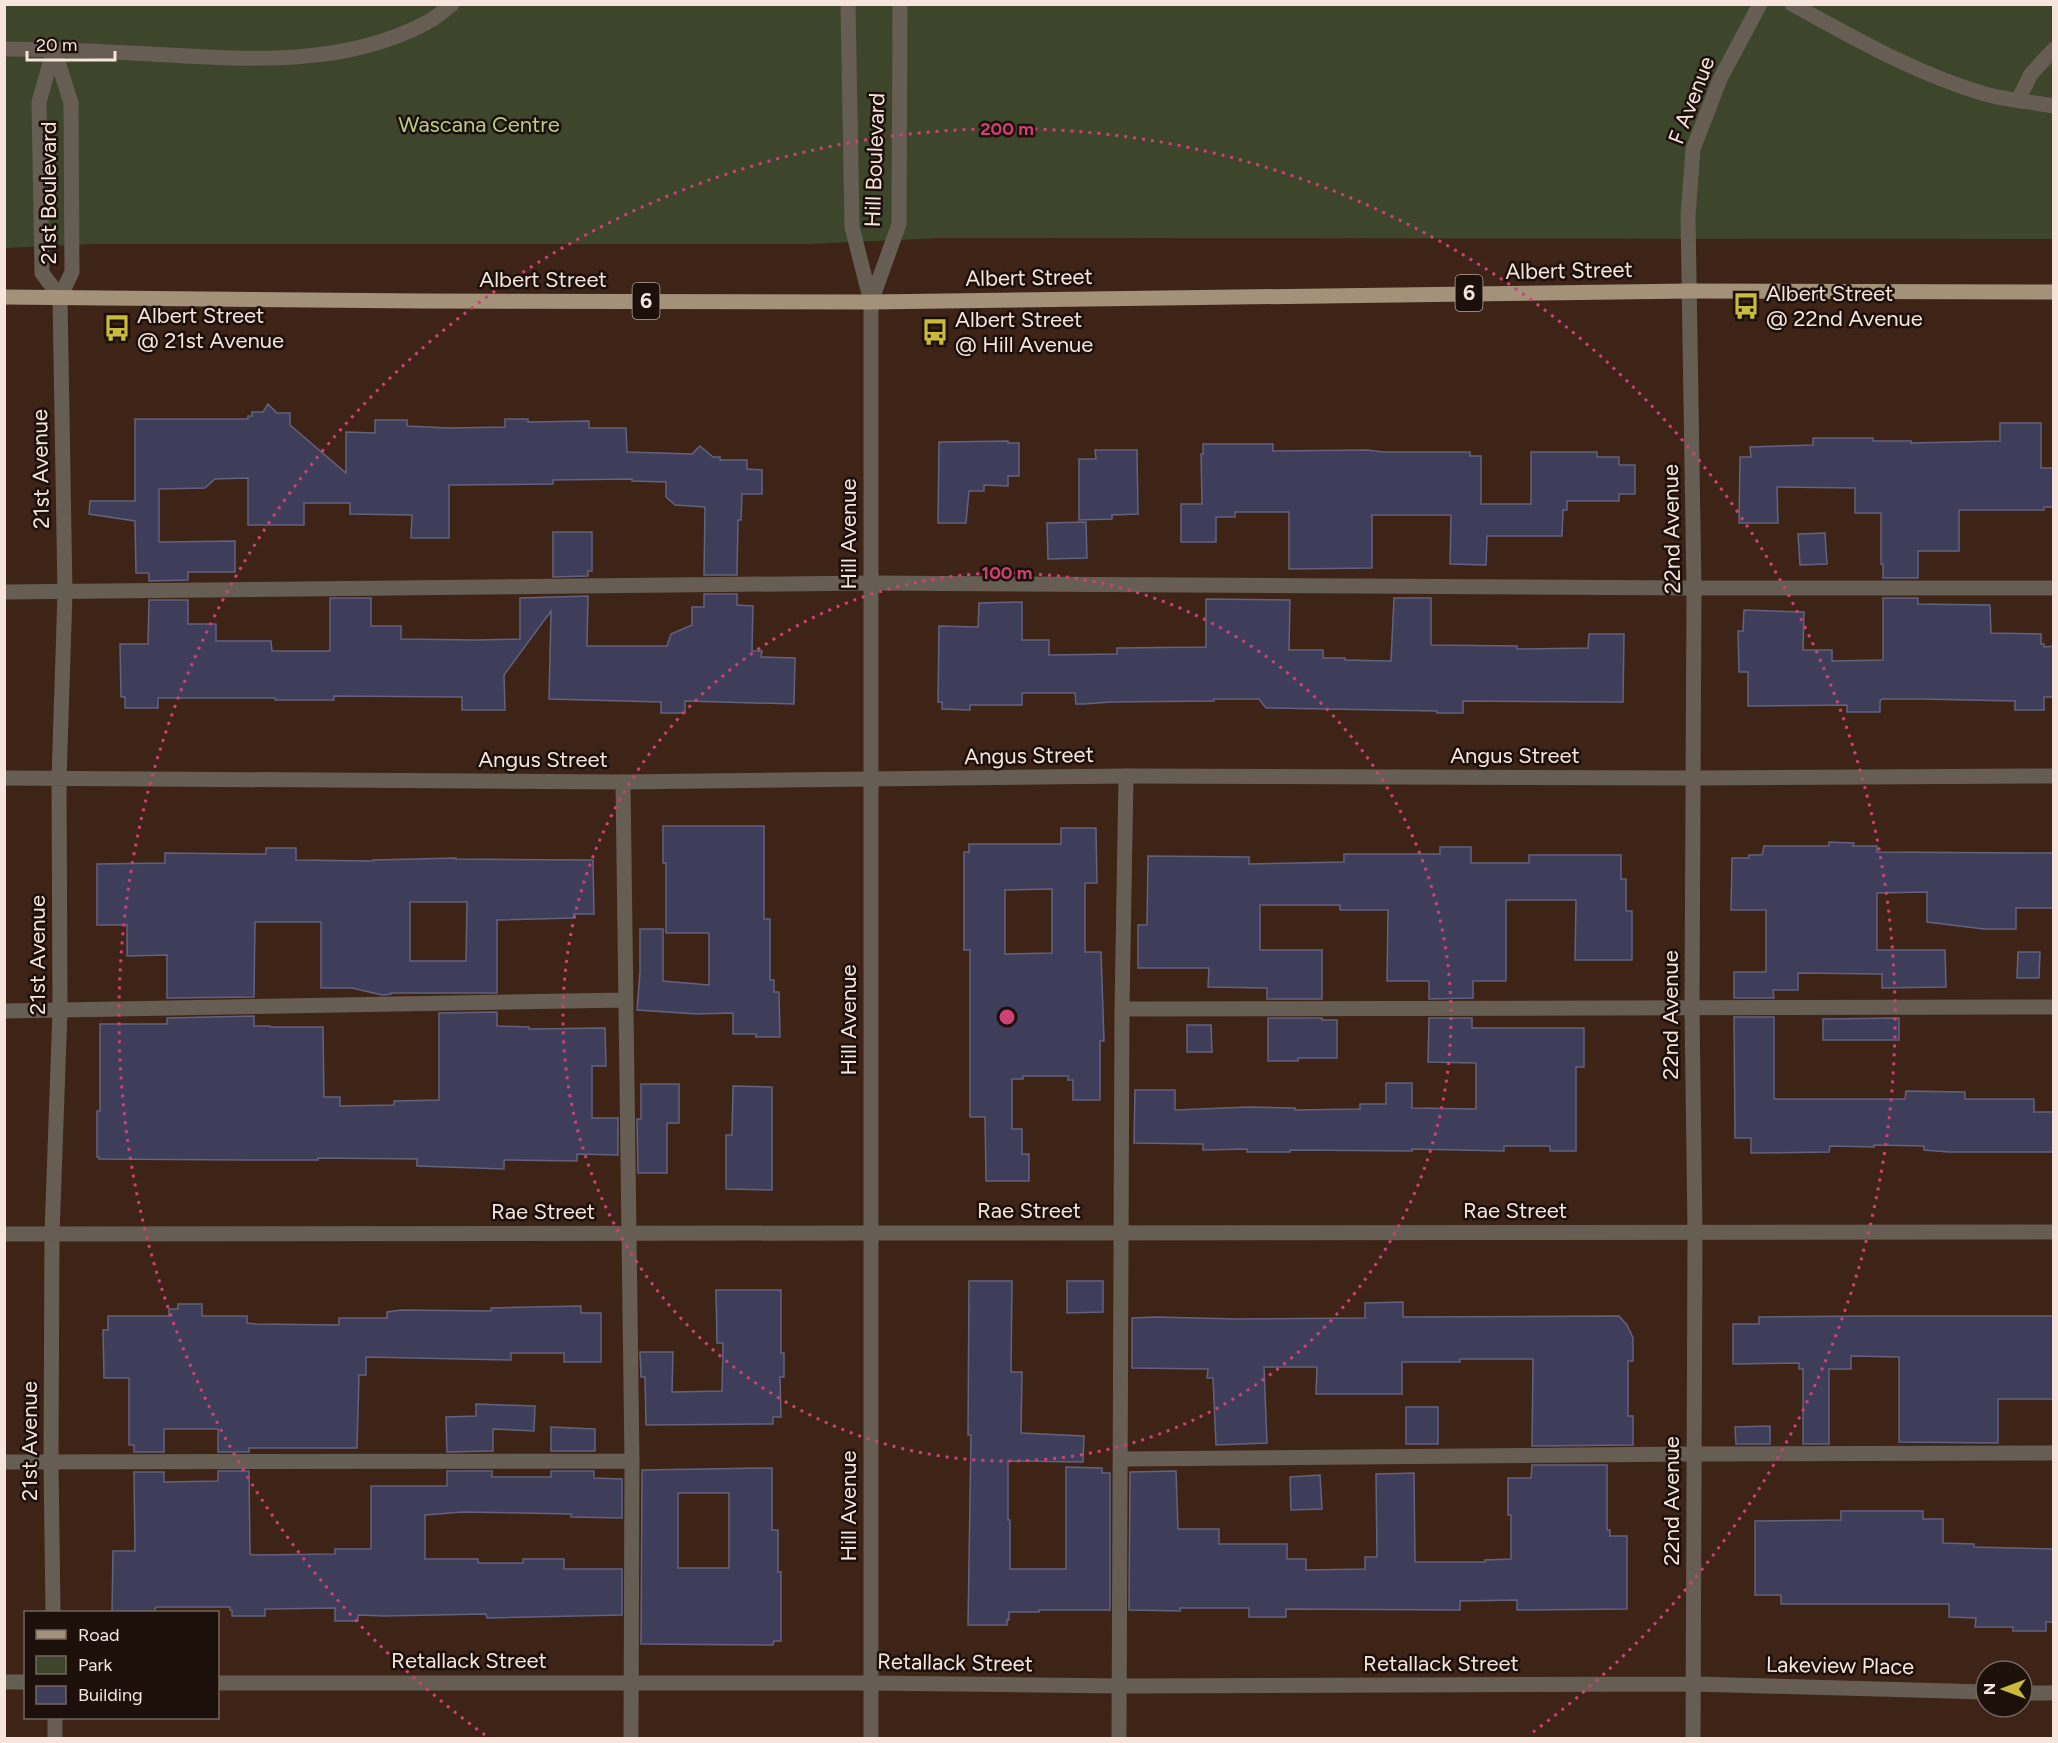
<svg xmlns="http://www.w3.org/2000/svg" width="2058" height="1743" viewBox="0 0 2058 1743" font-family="Figtree,sans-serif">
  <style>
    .green { fill: #3d452b }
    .building { fill: #3f3e5a; stroke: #62627f; stroke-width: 1.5; fill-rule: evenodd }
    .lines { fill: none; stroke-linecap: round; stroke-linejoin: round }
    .service { stroke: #675e53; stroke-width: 15 }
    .minor { stroke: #675e53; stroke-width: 15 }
    .tertiary { stroke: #675e53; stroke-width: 15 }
    .primary { stroke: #a3917a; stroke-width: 15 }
    .ring { fill: none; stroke: #cd4175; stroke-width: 3; stroke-dasharray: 3 6 }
    .labels { text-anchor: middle; stroke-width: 5; stroke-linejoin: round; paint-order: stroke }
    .shield { fill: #1c100b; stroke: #b5a49d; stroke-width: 1.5 }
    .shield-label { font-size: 21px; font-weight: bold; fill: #f7e4dc }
    .street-label { font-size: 22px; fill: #f7e4dc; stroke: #1c100b }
    .park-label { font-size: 22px; fill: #b8cc87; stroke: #1c100b }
    .poi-label { font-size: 22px; fill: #f7e4dc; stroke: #1c100b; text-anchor: start }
    .centre { fill: #cd4175; stroke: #1c100b; stroke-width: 3 }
    .ring-label { font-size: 18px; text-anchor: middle; font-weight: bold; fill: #cd4175; stroke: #1c100b; stroke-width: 5; stroke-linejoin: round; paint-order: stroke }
  </style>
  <rect width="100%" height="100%" fill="#3e2317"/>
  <!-- green -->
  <path class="green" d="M 4,5 L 2053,5 L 2053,239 L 942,238 L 808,244 L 94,244 L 5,248 Z"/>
  <!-- building -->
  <path class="building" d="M 268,404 L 277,413 L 290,413 L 290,425 L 346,473 L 346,432 L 375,433 L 375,420 L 407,420 L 407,426 L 448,428 L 505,427 L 505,419 L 528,419 L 528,422 L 589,421 L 589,428 L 626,428 L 627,452 L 692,454 L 700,446 L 713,457 L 720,457 L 720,460 L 747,460 L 747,469 L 762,470 L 762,494 L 742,494 L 741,520 L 738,520 L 737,575 L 704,575 L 705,507 L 675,505 L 666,497 L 666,482 L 632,481 L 632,479 L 553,480 L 553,484 L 449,485 L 449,538 L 411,538 L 412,515 L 350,514 L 350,503 L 304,503 L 304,525 L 248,525 L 248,478 L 215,479 L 205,488 L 159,489 L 159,542 L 235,541 L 235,572 L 188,572 L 188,580 L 149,581 L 149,573 L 136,573 L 135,521 L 89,514 L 90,501 L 135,501 L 135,419 L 248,419 L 248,416 L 252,416 L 252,412 L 263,412 Z
    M 2000,423 L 2041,423 L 2041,468 L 2054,468 L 2054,507 L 2044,507 L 2044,510 L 1959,510 L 1959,551 L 1918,551 L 1918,578 L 1883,578 L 1883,564 L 1881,564 L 1881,513 L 1855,513 L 1855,488 L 1777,487 L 1778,523 L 1739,523 L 1740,457 L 1751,457 L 1750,447 L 1813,445 L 1813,438 L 1873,438 L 1873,441 L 1911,441 L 1911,443 L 2000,441 Z
    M 1008,441 L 1008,443 L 1019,443 L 1019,476 L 1008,476 L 1008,486 L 984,485 L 984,491 L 969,491 L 966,523 L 938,523 L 939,442 Z
    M 1203,444 L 1273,444 L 1273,451 L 1367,450 L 1383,452 L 1470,452 L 1470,456 L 1481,456 L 1481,504 L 1531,504 L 1531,452 L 1597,452 L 1597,457 L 1619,457 L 1619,465 L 1635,465 L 1635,494 L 1619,494 L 1619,501 L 1567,501 L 1567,510 L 1563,510 L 1562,536 L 1487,536 L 1486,565 L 1450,564 L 1451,515 L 1372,515 L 1372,568 L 1289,569 L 1289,512 L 1235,512 L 1235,517 L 1216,517 L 1216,542 L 1181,542 L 1181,504 L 1202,504 L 1201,454 L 1203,454 Z
    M 1095,450 L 1137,450 L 1138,514 L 1112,515 L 1112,519 L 1079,520 L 1079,459 L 1096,459 Z
    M 1086,522 L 1087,558 L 1048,559 L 1047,523 Z
    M 553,532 L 592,532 L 592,571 L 588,571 L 588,576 L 553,577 Z
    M 1825,533 L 1827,564 L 1800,565 L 1798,534 Z
    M 704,594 L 737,594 L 737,605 L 753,606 L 752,651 L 762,651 L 761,657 L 795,658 L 794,704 L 685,701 L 685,713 L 661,713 L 661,702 L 549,699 L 551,611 L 504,675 L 505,710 L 462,710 L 462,697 L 334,696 L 334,700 L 275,700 L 275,698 L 158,698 L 158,708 L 125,708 L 125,697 L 121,697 L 120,644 L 148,644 L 149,600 L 188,600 L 188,624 L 216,624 L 216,641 L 271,641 L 272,651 L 330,651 L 330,598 L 371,598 L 371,626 L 401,626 L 401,639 L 477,640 L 520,639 L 520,598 L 588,596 L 587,646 L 667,646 L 671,634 L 692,625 L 692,607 L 704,607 Z
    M 1394,598 L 1431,598 L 1431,645 L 1517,646 L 1517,649 L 1588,648 L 1589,634 L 1624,634 L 1623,702 L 1463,701 L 1463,713 L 1437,713 L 1437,711 L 1266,708 L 1259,699 L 1214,699 L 1214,701 L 1111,702 L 1084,704 L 1076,704 L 1075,693 L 1022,693 L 1022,705 L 970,705 L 970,710 L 942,709 L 942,702 L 938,702 L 939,626 L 978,627 L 979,603 L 1022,602 L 1022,640 L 1049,640 L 1049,655 L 1117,654 L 1117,648 L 1206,647 L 1206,599 L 1290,600 L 1289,650 L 1323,650 L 1323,658 L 1345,658 L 1345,660 L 1391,661 Z
    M 1883,598 L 1918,598 L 1918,604 L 1990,605 L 1991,633 L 2041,634 L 2041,644 L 2044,644 L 2044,647 L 2054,646 L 2054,697 L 2044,697 L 2044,710 L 2015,710 L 2015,701 L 1922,699 L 1882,699 L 1880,701 L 1880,712 L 1847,712 L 1847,705 L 1748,706 L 1748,672 L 1739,672 L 1738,631 L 1743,631 L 1744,610 L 1804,612 L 1803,650 L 1832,650 L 1832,661 L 1883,660 Z
    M 663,826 L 764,826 L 764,919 L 770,919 L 770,980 L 774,980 L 774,992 L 779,992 L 780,1037 L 756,1037 L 756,1034 L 733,1034 L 733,1013 L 697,1014 L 637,1010 L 640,972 L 640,929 L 663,929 L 663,981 L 709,985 L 709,933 L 666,933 L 666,863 L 663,863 Z
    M 1061,828 L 1096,828 L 1097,883 L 1085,883 L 1085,952 L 1101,952 L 1104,1041 L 1100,1041 L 1100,1100 L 1073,1100 L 1073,1080 L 1068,1080 L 1068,1076 L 1023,1076 L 1023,1079 L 1012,1079 L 1012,1129 L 1022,1129 L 1022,1154 L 1029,1154 L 1029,1181 L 986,1181 L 985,1117 L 970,1117 L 970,950 L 964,950 L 964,852 L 969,852 L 969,844 L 1061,844 ZM 1052,889 L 1052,953 L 1005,954 L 1005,890 Z
    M 1829,842 L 1854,843 L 1853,846 L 1877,846 L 1877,852 L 2054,853 L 2054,908 L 2016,908 L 2016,929 L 1984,929 L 1927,922 L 1927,892 L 1877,893 L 1877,950 L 1945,950 L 1946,987 L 1882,988 L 1882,974 L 1798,973 L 1798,990 L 1773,990 L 1774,998 L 1734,998 L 1734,972 L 1766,972 L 1766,910 L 1731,910 L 1732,858 L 1749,858 L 1749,855 L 1762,855 L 1764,846 L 1829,846 Z
    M 1440,847 L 1471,847 L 1471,863 L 1529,863 L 1529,855 L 1621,855 L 1621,879 L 1626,879 L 1626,911 L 1632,911 L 1632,960 L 1575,960 L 1576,900 L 1506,900 L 1506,981 L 1473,981 L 1473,998 L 1429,999 L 1429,981 L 1387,981 L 1388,910 L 1340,910 L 1340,905 L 1260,905 L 1260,950 L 1322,950 L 1322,999 L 1267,999 L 1267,988 L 1208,987 L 1209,968 L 1138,968 L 1138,925 L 1147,925 L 1148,856 L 1249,857 L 1249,864 L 1344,862 L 1344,854 L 1440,854 Z
    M 266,848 L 296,848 L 296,860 L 373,861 L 373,860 L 456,858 L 456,859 L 593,860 L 594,914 L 574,914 L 574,918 L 497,920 L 497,993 L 391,993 L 391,994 L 382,995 L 352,988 L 321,988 L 321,922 L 255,922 L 254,997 L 167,998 L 167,955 L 127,956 L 127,925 L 97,925 L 97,864 L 165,863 L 165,853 L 266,854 ZM 410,902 L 467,902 L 466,961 L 410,961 Z
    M 2018,952 L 2040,952 L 2039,978 L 2017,978 Z
    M 497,1012 L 497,1026 L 529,1027 L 529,1029 L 605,1028 L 606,1066 L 592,1066 L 592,1118 L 618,1118 L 618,1155 L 577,1154 L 577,1161 L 505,1160 L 504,1161 L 504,1169 L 417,1166 L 417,1159 L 318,1158 L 318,1160 L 248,1160 L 99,1159 L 99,1157 L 97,1157 L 97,1111 L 100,1111 L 100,1024 L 167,1024 L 167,1018 L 254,1016 L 254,1026 L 270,1026 L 271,1027 L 323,1027 L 324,1097 L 340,1097 L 340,1106 L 394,1105 L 394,1101 L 439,1100 L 439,1013 Z
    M 1734,1017 L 1774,1017 L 1774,1099 L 1905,1099 L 1906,1091 L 1965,1092 L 1965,1099 L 2034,1099 L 2034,1112 L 2054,1112 L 2054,1152 L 1949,1152 L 1924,1150 L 1924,1146 L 1874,1145 L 1874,1147 L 1830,1146 L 1829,1152 L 1751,1153 L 1751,1138 L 1735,1138 Z
    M 1268,1018 L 1322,1018 L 1322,1020 L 1337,1020 L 1337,1058 L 1298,1058 L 1298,1061 L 1268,1061 Z
    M 1429,1018 L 1472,1018 L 1472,1028 L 1584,1028 L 1584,1067 L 1576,1067 L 1576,1151 L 1550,1151 L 1550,1146 L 1504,1146 L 1504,1151 L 1412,1149 L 1412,1151 L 1290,1150 L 1290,1152 L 1247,1152 L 1247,1149 L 1203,1150 L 1203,1144 L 1134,1143 L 1135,1090 L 1175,1090 L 1175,1110 L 1248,1107 L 1295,1108 L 1295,1110 L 1360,1109 L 1360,1104 L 1386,1104 L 1386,1083 L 1412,1083 L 1412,1108 L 1476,1109 L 1476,1063 L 1428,1062 Z
    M 1899,1018 L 1899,1040 L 1823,1040 L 1823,1019 Z
    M 1187,1025 L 1211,1025 L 1212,1052 L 1187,1052 Z
    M 641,1084 L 679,1084 L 679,1123 L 667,1123 L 667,1173 L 638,1173 L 637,1119 L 641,1119 Z
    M 733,1086 L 772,1087 L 772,1190 L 726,1189 L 726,1135 L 732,1135 Z
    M 969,1281 L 1012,1281 L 1011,1372 L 1022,1372 L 1021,1433 L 1084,1436 L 1083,1462 L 1008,1461 L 1008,1520 L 1010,1520 L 1010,1569 L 1066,1569 L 1066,1467 L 1102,1468 L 1102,1473 L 1110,1473 L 1110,1610 L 1039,1610 L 1039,1612 L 1009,1612 L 1009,1620 L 1007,1620 L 1007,1625 L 968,1625 L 971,1435 L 968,1435 Z
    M 1067,1281 L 1103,1281 L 1103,1312 L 1067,1313 Z
    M 716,1290 L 781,1290 L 781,1353 L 784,1353 L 784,1377 L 780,1377 L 781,1417 L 773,1417 L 773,1424 L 646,1425 L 645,1377 L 641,1377 L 640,1352 L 673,1352 L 672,1392 L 722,1391 L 723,1343 L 717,1343 Z
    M 1403,1302 L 1403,1317 L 1619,1316 L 1627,1325 L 1633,1338 L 1633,1361 L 1628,1361 L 1628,1416 L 1633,1416 L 1633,1445 L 1532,1446 L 1533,1359 L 1460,1359 L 1460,1362 L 1402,1362 L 1402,1394 L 1316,1394 L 1317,1367 L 1264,1367 L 1267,1443 L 1216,1445 L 1213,1378 L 1207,1378 L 1208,1369 L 1132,1368 L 1132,1318 L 1155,1317 L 1239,1319 L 1365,1318 L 1365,1303 Z
    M 178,1304 L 202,1304 L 202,1316 L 247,1316 L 247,1323 L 256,1324 L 339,1325 L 339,1318 L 387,1318 L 387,1312 L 401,1310 L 491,1311 L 491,1308 L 581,1306 L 581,1313 L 601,1313 L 601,1362 L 564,1362 L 564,1353 L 511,1353 L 511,1360 L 366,1357 L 366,1375 L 359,1375 L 357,1448 L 249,1448 L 249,1452 L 218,1452 L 218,1429 L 164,1429 L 164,1452 L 134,1452 L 134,1445 L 129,1445 L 129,1378 L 104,1378 L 103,1330 L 108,1330 L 108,1316 L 169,1316 L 169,1309 L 178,1309 Z
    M 1871,1316 L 2054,1316 L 2054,1399 L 1998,1399 L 1998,1443 L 1899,1442 L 1899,1357 L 1851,1356 L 1851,1369 L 1829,1369 L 1829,1444 L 1803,1444 L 1803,1369 L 1799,1369 L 1799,1363 L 1733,1364 L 1733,1324 L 1759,1324 L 1759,1317 Z
    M 476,1404 L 535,1406 L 534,1431 L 493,1429 L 493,1451 L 447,1452 L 446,1417 L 476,1416 Z
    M 1406,1407 L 1438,1407 L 1438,1444 L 1406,1444 Z
    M 1770,1426 L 1770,1444 L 1736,1444 L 1735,1427 Z
    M 551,1427 L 595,1429 L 595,1451 L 551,1451 Z
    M 1532,1465 L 1607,1465 L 1607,1530 L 1610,1530 L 1610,1536 L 1627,1536 L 1627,1609 L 1517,1610 L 1517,1600 L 1460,1601 L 1460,1610 L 1286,1609 L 1286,1617 L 1249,1617 L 1249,1608 L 1180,1608 L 1180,1611 L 1129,1610 L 1130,1472 L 1176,1471 L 1178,1529 L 1219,1529 L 1219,1544 L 1287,1544 L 1287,1559 L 1306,1559 L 1306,1570 L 1365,1569 L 1365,1557 L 1377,1557 L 1376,1474 L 1414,1473 L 1415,1562 L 1485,1562 L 1485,1560 L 1511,1559 L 1511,1515 L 1508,1515 L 1508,1478 L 1531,1478 Z
    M 772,1468 L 772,1530 L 778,1530 L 778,1572 L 781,1572 L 781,1641 L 774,1641 L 773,1645 L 641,1644 L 642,1470 ZM 678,1493 L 729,1493 L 729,1568 L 678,1568 Z
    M 218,1471 L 249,1471 L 250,1554 L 254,1555 L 335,1554 L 335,1549 L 371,1549 L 371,1486 L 447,1486 L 447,1471 L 492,1471 L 492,1477 L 551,1477 L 551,1471 L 594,1471 L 594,1478 L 622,1479 L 622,1518 L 571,1517 L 571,1514 L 463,1512 L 425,1515 L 425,1559 L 478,1559 L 478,1563 L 523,1563 L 523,1559 L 564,1559 L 564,1569 L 622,1569 L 622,1615 L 487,1618 L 486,1614 L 384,1616 L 358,1615 L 358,1621 L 335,1621 L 335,1608 L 265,1609 L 265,1616 L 232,1616 L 232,1610 L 230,1610 L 230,1607 L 156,1607 L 154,1612 L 112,1612 L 113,1551 L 135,1551 L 134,1472 L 164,1472 L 164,1482 L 218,1481 Z
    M 1320,1475 L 1322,1509 L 1291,1510 L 1290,1477 Z
    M 1841,1511 L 1923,1511 L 1923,1519 L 1943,1519 L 1943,1543 L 1974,1544 L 1974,1547 L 2054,1549 L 2054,1622 L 2046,1622 L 2046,1631 L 2013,1631 L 2013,1627 L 1975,1627 L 1976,1618 L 1949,1617 L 1949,1604 L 1781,1604 L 1781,1595 L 1755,1595 L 1755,1521 L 1841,1520 Z"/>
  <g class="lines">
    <!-- service -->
    <path class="service" d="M 2018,100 L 2031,74 L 2054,49
      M 4,592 L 871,583 L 1694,588 L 2054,588
      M 623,782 L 632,1461 L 631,1738
      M 1122,1009 L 2054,1007
      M 4,1011 L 626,1000
      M 1121,1459 L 1694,1454 L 2054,1453
      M 4,1462 L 632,1461
      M 1119,1738 L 1122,1009 L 1126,776"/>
    <!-- minor -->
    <path class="minor" d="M 848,4 L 852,227 L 871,302
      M 1792,4 C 1854,38 1916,74 1985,94 C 2007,100 2031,102 2054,106
      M 4,49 C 59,49 114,52 168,55 C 256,60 346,65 426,23 C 435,18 444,11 452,4
      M 54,49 L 39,102 L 42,273 L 60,297
      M 871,302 L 899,224 L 900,4
      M 4,778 L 623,782 L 1126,776 L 1693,778 L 2054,776
      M 4,1234 L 871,1233
      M 53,1612 L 51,1462 L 52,1234 L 60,1010 L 59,779 L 65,593 L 60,297 L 72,272 L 71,103 L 54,49
      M 4,1682 L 26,1682
      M 218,1683 L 871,1683 L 1120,1686 L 1693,1684 L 1986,1692
      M 2022,1693 L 2054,1693
      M 55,1718 L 55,1738
      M 1693,1738 L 1695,1232 L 1692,1009 L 1694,588 L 1688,216 L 1693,149 L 1720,79 L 1760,4"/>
    <!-- tertiary -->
    <path class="tertiary" d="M 871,302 L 871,1738
      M 871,1233 L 2054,1232"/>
    <!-- primary -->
    <path class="primary" d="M 4,297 L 421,301 L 871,302 L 1690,291 L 2054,292"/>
  </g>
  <!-- distance rings -->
  <g class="ring">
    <circle cx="1007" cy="1017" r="444"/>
    <path d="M485 1735A888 888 0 1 1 1529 1735"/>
  </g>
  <!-- icons -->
  <defs>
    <symbol id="bus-bare" viewBox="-9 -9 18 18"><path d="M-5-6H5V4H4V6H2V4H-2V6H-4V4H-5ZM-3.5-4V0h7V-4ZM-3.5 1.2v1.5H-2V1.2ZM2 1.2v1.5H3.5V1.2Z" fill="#c9bb3b" stroke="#1c100b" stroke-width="2.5" paint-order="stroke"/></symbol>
  </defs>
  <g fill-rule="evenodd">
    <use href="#bus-bare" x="1727" y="287" width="38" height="38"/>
    <use href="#bus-bare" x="98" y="309" width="38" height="38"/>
    <use href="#bus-bare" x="916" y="313" width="38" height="38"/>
  </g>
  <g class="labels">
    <!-- shield labels -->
    <g class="shield">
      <rect x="1455.5" y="275" width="27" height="36" rx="4.5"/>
      <rect x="632.5" y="283" width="27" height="36" rx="4.5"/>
    </g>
    <g class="shield-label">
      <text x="1469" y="300">6</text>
      <text x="646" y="308">6</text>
    </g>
    <!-- street labels -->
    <g class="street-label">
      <text transform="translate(1691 100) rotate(-69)" y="8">F Avenue</text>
      <text transform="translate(874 160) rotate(-88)" y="8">Hill Boulevard</text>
      <text transform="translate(48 193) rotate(-90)" y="8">21st Boulevard</text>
      <text transform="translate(1569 270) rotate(-1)" y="8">Albert Street</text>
      <text transform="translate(1029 277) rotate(-1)" y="8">Albert Street</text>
      <text x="543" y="287">Albert Street</text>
      <text transform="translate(40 469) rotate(-91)" y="8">21st Avenue</text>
      <text transform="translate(1671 529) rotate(-91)" y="8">22nd Avenue</text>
      <text transform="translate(848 534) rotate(-90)" y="8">Hill Avenue</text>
      <text transform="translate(1029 755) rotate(-1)" y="8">Angus Street</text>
      <text x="1515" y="763">Angus Street</text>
      <text x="543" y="767">Angus Street</text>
      <text transform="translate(37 955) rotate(-90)" y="8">21st Avenue</text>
      <text transform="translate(1670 1015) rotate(-90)" y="8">22nd Avenue</text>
      <text transform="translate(848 1020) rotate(-90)" y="8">Hill Avenue</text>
      <text x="1029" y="1218">Rae Street</text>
      <text x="1515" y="1218">Rae Street</text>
      <text x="543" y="1219">Rae Street</text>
      <text transform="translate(29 1441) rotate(-90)" y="8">21st Avenue</text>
      <text transform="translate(1671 1501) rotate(-90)" y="8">22nd Avenue</text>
      <text transform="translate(848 1506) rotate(-90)" y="8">Hill Avenue</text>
      <text x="469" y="1668">Retallack Street</text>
      <text transform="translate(955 1662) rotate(1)" y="8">Retallack Street</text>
      <text x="1441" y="1671">Retallack Street</text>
      <text transform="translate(1840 1665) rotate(1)" y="8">Lakeview Place</text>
    </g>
    <!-- park labels -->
    <g class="park-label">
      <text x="479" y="132">Wascana Centre</text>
    </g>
    <!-- poi labels -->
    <g class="poi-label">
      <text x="1766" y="301">Albert Street<tspan x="1766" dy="25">@ 22nd Avenue</tspan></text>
      <text x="137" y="323">Albert Street<tspan x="137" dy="25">@ 21st Avenue</tspan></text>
      <text x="955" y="327">Albert Street<tspan x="955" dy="25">@ Hill Avenue</tspan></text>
    </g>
  </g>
  <circle cx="1007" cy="1017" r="9" class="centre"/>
  <g class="ring-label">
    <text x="1007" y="135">200 m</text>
    <text x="1007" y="579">100 m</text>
  </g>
  <!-- border -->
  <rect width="2058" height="1743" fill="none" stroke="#f7e4dc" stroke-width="12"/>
  <!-- legend -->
  <rect x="24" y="1611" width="195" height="108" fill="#1c100b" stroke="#74655f" stroke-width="1.5"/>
  <rect x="36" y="1630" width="30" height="9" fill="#a3917a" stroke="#74655f" stroke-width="1.5"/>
  <text x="78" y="1641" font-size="18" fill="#f7e4dc">Road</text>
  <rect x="36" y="1656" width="30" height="18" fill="#3d452b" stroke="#74655f" stroke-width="1.5"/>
  <text x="78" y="1671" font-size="18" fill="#f7e4dc">Park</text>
  <rect x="36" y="1686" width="30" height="18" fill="#3f3e5a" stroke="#74655f" stroke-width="1.5"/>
  <text x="78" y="1701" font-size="18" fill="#f7e4dc">Building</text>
  <!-- north arrow -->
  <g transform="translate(2004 1689) rotate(270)"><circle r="28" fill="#1c100b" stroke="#74655f" stroke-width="1.5"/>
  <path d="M0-4.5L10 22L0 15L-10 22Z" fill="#c9bb3b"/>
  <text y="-9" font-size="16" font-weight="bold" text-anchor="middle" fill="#f7e4dc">N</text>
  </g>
  <!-- scale -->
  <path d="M27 51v9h88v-9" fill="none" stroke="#f7e4dc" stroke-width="3"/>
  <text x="36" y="51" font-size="18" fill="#f7e4dc" stroke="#1c100b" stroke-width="4.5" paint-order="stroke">20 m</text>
</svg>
